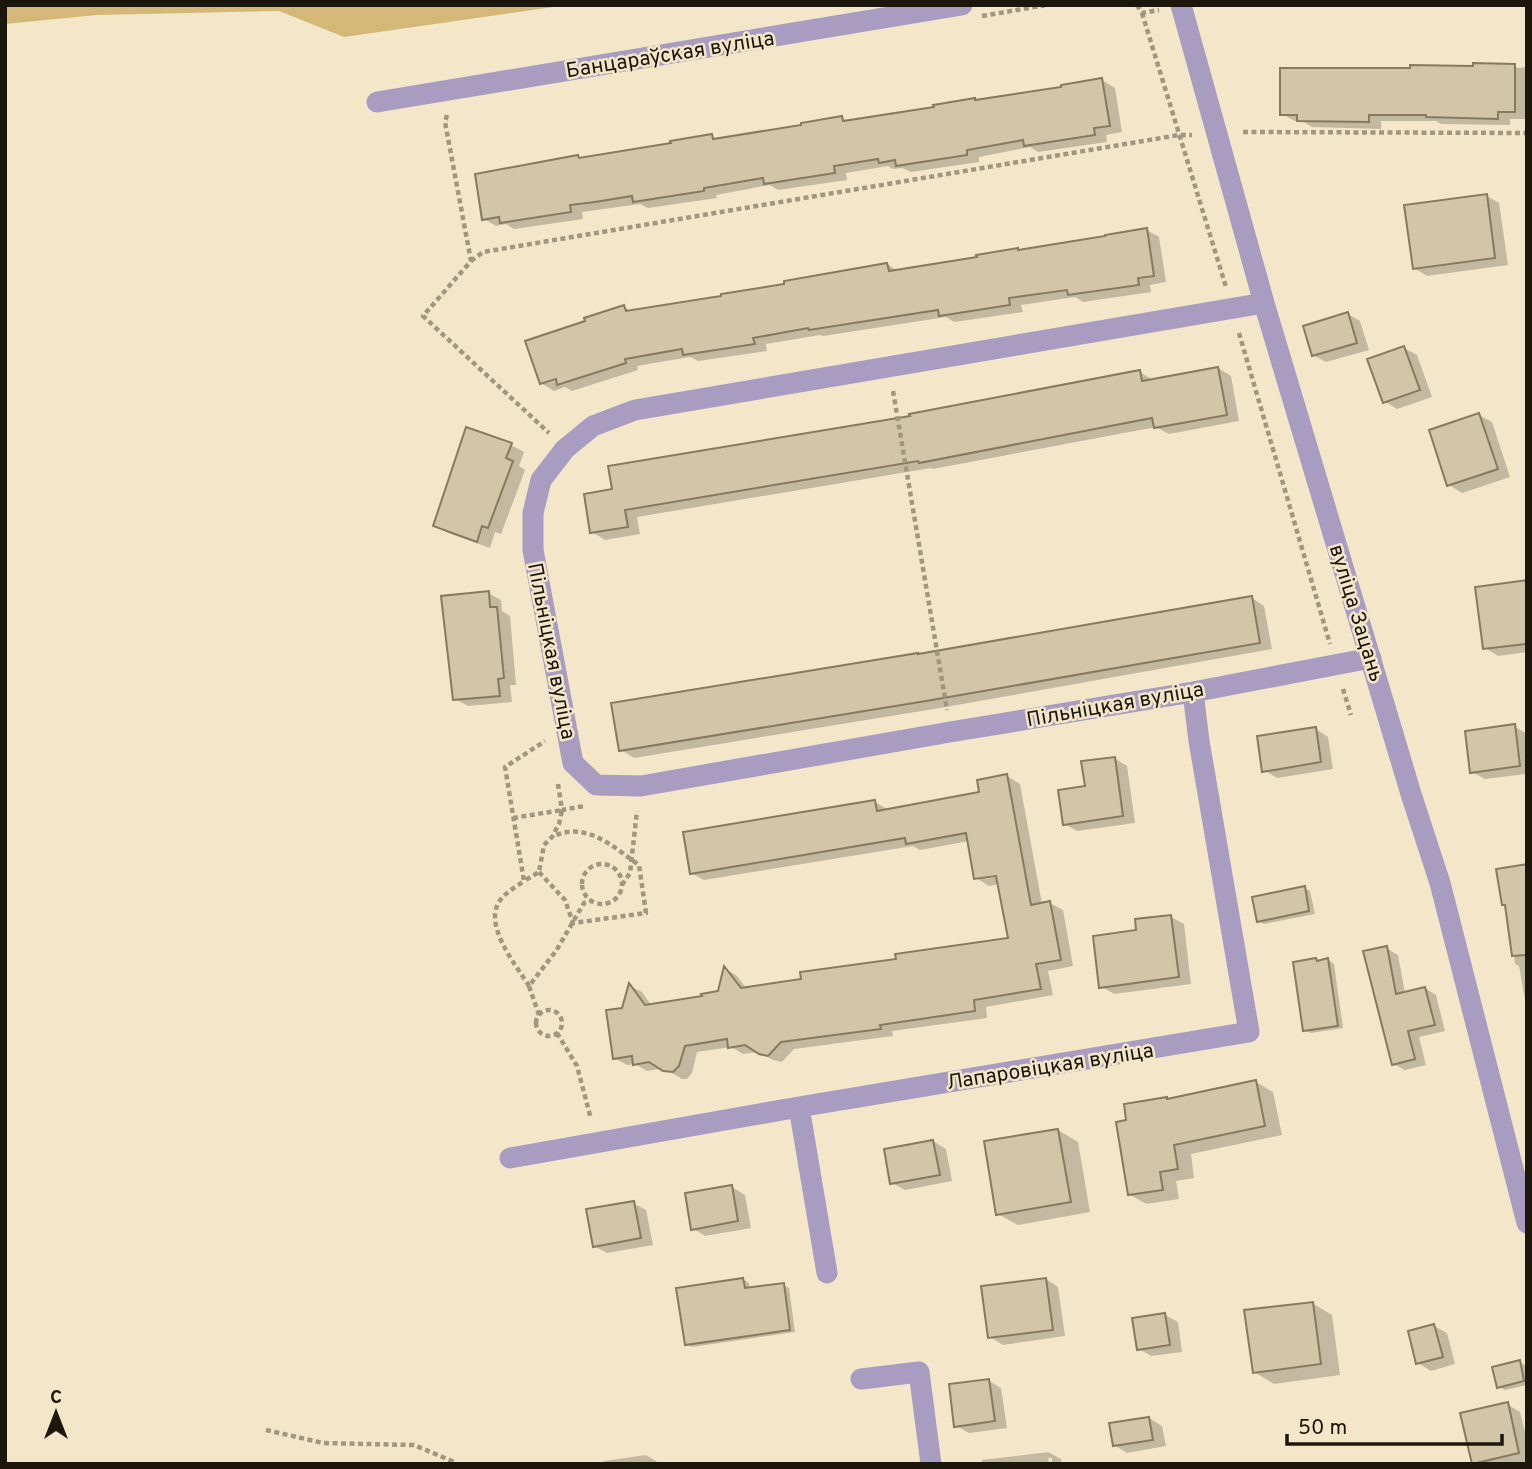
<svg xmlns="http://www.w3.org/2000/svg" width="1532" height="1469" viewBox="0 0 1532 1469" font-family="Overpass,sans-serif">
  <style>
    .green { fill: #d3b878 }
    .shadow { fill: #0003; fill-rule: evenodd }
    .building { fill: #d2c5a8; stroke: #867a5f; stroke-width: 2 }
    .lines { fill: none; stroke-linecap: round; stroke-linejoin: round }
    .path { stroke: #a19780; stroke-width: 4.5; stroke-dasharray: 5 3.5; stroke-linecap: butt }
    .minor { stroke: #a89cc1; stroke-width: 21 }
    .labels { text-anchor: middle; stroke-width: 5; stroke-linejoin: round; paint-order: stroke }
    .street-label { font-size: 21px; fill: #1c170c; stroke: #f4e7c9 }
  </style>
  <rect width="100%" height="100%" fill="#f4e7c9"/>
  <!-- green -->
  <path class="green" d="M 5,5 L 567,5 L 344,37 L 279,11 L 97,15 L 5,24 Z"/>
  <!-- shadow -->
  <path class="shadow" d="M 1514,66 L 1518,68 L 1527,67 L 1527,119 L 1510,119 L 1510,125 L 1441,124 L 1436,121 L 1381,121 L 1381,129 L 1312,127 L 1302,121 L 1295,121 L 1282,114 L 1411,69 Z
    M 1102,80 L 1115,88 L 1122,132 L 1106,135 L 1107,142 L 1038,152 L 1030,147 L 979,157 L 979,162 L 911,172 L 902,168 L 893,169 L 888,166 L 846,173 L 847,180 L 778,190 L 770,185 L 716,195 L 717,198 L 648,208 L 640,204 L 582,212 L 583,219 L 514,229 L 506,224 L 496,226 L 484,219 L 578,157 L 581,159 L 711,136 L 718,140 L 842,118 L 849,122 Z
    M 1487,196 L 1499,203 L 1508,265 L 1427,276 L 1414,268 Z
    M 1147,230 L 1159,237 L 1166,282 L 1150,285 L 1151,292 L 1083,302 L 1075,297 L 1021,305 L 1023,312 L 954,322 L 946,317 L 823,336 L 820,335 L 766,344 L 767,351 L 698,361 L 690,357 L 637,366 L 638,370 L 572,391 L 565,387 L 554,391 L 541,383 L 624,307 L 632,312 L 723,297 L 887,264 L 898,271 ZM 564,378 L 548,383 L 548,380 Z
    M 1348,314 L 1360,321 L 1369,350 L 1326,362 L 1313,355 Z
    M 1404,348 L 1417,355 L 1432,397 L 1397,409 L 1384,401 Z
    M 1218,368 L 1231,376 L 1239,421 L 1169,434 L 1156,427 L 933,469 L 931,468 L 637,517 L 640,534 L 605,540 L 592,532 L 586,495 L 912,417 L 1140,372 L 1153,380 Z
    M 1479,415 L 1492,422 L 1510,477 L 1462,493 L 1449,485 Z
    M 511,445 L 524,452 L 519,466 L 525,470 L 501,534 L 495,532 L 490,548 L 448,533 L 435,525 Z
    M 1527,582 L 1527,652 L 1498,656 L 1485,648 Z
    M 488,593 L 501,600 L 502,611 L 510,616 L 516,685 L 510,685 L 512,702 L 468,706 L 455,699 Z
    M 1252,598 L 1264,606 L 1272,649 L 940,708 L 634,758 L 621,750 L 918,655 Z
    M 1514,726 L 1527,734 L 1527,774 L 1485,779 L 1472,772 Z
    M 1316,729 L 1328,737 L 1333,769 L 1277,778 L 1264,770 Z
    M 1114,758 L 1127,766 L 1135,823 L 1077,831 L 1065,824 L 1087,787 Z
    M 1007,776 L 1020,784 L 1042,904 L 1050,903 L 1063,910 L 1073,966 L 1048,971 L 1053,995 L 986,1007 L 987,1018 L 892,1031 L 893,1036 L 794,1049 L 782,1062 L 773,1060 L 758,1052 L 743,1054 L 731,1047 L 697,1052 L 692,1073 L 687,1079 L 682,1079 L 664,1068 L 647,1071 L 635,1064 L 627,1065 L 614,1058 L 630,986 L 642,992 L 651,1005 L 704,997 L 719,993 L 726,969 L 737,976 L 747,989 L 803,981 L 898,961 L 1010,940 L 1000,884 L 989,886 L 976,878 L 969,841 L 920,850 L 913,846 L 704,880 L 691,873 L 875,802 L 887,809 L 981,794 ZM 985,876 L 1005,876 L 985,879 Z
    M 1527,866 L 1527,1011 L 1519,966 L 1515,964 L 1507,906 Z
    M 1304,888 L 1310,891 L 1315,914 L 1264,924 L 1258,921 Z
    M 1171,917 L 1184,924 L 1191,984 L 1114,994 L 1101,986 Z
    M 1386,948 L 1398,955 L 1405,993 L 1425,988 L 1436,995 L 1445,1031 L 1419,1037 L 1426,1065 L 1405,1070 L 1393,1064 Z
    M 1316,960 L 1319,962 L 1328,960 L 1334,964 L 1343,1028 L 1311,1033 L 1305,1030 Z
    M 1256,1082 L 1273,1092 L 1282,1135 L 1191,1154 L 1194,1178 L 1176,1181 L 1179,1199 L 1146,1204 L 1129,1194 L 1128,1121 L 1169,1100 Z
    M 1058,1130 L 1078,1142 L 1090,1212 L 1018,1225 L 998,1214 Z
    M 933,1141 L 946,1149 L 952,1181 L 905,1190 L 892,1183 Z
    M 732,1187 L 745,1195 L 751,1228 L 705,1236 L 692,1228 Z
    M 633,1203 L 646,1210 L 653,1245 L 607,1253 L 594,1246 Z
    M 743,1279 L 749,1283 L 750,1289 L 783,1285 L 789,1288 L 795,1332 L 692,1347 L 686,1344 Z
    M 1046,1279 L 1058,1287 L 1065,1336 L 1003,1345 L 990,1337 Z
    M 1312,1303 L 1332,1315 L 1340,1375 L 1274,1384 L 1254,1372 Z
    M 1165,1315 L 1178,1322 L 1182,1352 L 1151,1356 L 1139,1349 Z
    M 1434,1326 L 1447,1333 L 1455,1364 L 1431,1371 L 1418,1363 Z
    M 1519,1362 L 1525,1365 L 1527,1385 L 1505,1390 L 1499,1387 Z
    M 989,1381 L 1001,1388 L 1007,1428 L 969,1433 L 956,1426 Z
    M 1507,1404 L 1520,1412 L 1527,1440 L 1527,1461 L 1515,1464 L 1475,1464 L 1474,1463 Z
    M 1149,1418 L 1162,1426 L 1166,1446 L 1127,1453 L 1114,1445 Z
    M 1048,1452 L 1061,1459 L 1062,1464 L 1052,1464 L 1052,1458 L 1048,1458 L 1049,1464 L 982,1464 L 982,1460 Z
    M 646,1455 L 661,1464 L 604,1464 L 604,1461 Z"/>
  <!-- building -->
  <path class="building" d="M 1473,63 L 1515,64 L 1515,112 L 1498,112 L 1498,119 L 1426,117 L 1426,115 L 1369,115 L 1369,122 L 1297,121 L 1297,115 L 1280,115 L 1280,68 L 1410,68 L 1410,65 L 1473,66 Z
    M 1102,78 L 1110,126 L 1094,128 L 1095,135 L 1024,146 L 1023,140 L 967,150 L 967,155 L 896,166 L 895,160 L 879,163 L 878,159 L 834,166 L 835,173 L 764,184 L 763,178 L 704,188 L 704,191 L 633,202 L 632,196 L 595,202 L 570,205 L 571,212 L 500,223 L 499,217 L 482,220 L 475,174 L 578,155 L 579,158 L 671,143 L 670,141 L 712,134 L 713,139 L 801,125 L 801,123 L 842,116 L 843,121 L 934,107 L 933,105 L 975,98 L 975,100 L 1061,87 L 1061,85 Z
    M 1487,194 L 1495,258 L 1413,269 L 1404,205 Z
    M 1147,228 L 1154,276 L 1138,278 L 1139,285 L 1068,295 L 1067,290 L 1009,298 L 1010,305 L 939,316 L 938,310 L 809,330 L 808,328 L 753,338 L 755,344 L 683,355 L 682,349 L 625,359 L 626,363 L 557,385 L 556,379 L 540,384 L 525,341 L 585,321 L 584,318 L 624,305 L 626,311 L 721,296 L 721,294 L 784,284 L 784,281 L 887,263 L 889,271 L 977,257 L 976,255 L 1018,248 L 1018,250 L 1105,236 L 1105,235 Z
    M 1348,312 L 1357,343 L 1312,356 L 1303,326 Z
    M 1404,346 L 1420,390 L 1383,403 L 1367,359 Z
    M 1218,367 L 1227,415 L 1154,428 L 1152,418 L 919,463 L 918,461 L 625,510 L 628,527 L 590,533 L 584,494 L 612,489 L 608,466 L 910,416 L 909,414 L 1140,370 L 1142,381 Z
    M 1479,413 L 1498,469 L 1447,486 L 1429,430 Z
    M 466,427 L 512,443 L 506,458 L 513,461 L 488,528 L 482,526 L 477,542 L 433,526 Z
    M 1527,580 L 1527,644 L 1483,649 L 1475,587 Z
    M 489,591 L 490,607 L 497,607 L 504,678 L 498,679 L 500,696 L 453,700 L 441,596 Z
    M 1252,596 L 1260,643 L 926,701 L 619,751 L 611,703 L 918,653 L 918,654 Z
    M 1515,724 L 1520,766 L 1470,773 L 1465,731 Z
    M 1316,727 L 1321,762 L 1262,772 L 1257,736 Z
    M 1115,757 L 1123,816 L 1063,825 L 1058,790 L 1085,786 L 1081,761 Z
    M 1007,774 L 1031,905 L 1050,901 L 1061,960 L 1036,964 L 1041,989 L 974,1000 L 975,1011 L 880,1025 L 881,1029 L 781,1042 L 768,1056 L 759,1054 L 745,1045 L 728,1048 L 727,1039 L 685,1046 L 679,1066 L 673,1072 L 663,1071 L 649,1062 L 633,1065 L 632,1056 L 613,1059 L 606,1010 L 622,1008 L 629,983 L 645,1005 L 702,996 L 701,994 L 718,991 L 724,966 L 741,988 L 801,979 L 800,972 L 896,959 L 895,954 L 1008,938 L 996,876 L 974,879 L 966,833 L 906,844 L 905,838 L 690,874 L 683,832 L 875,800 L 877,811 L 979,792 L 977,780 Z
    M 1527,864 L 1527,955 L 1512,956 L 1505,905 L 1502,905 L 1496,869 Z
    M 1305,886 L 1309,911 L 1257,922 L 1252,897 Z
    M 1171,915 L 1179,977 L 1099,988 L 1093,936 L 1136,930 L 1135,919 Z
    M 1387,946 L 1396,994 L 1425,987 L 1435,1025 L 1408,1031 L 1415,1059 L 1392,1065 L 1363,951 Z
    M 1316,958 L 1317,961 L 1328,958 L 1338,1026 L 1303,1031 L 1293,962 Z
    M 1256,1080 L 1265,1126 L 1174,1145 L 1178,1169 L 1160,1172 L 1163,1190 L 1128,1195 L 1116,1122 L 1126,1120 L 1124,1104 L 1167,1097 L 1167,1099 Z
    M 1058,1129 L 1071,1202 L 996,1215 L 984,1141 Z
    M 933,1140 L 940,1175 L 890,1184 L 884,1149 Z
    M 732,1185 L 738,1221 L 691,1230 L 685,1193 Z
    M 634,1201 L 641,1238 L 593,1247 L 586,1209 Z
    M 743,1278 L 745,1288 L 784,1283 L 790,1330 L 685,1345 L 676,1288 Z
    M 1046,1278 L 1053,1330 L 988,1338 L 981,1286 Z
    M 1313,1302 L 1321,1364 L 1253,1373 L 1244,1310 Z
    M 1165,1313 L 1170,1345 L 1137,1350 L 1132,1318 Z
    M 1434,1324 L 1443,1357 L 1416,1364 L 1408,1331 Z
    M 1520,1360 L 1524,1381 L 1497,1388 L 1492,1367 Z
    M 989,1379 L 995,1421 L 954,1427 L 949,1384 Z
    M 1508,1402 L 1519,1453 L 1472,1464 L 1460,1413 Z
    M 1149,1417 L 1153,1440 L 1113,1446 L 1109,1423 Z"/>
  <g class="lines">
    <!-- path -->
    <path class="path" d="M 1137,5 L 1142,13 L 1159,10
      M 1142,13 L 1226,287
      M 982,16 L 1046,5
      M 447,115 L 445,122 L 471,261 L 423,316 L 549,433
      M 1243,132 L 1527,133
      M 471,261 L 483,252 L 1179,135 L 1192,135
      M 1239,333 L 1330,644
      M 893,391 L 947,710
      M 1343,689 L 1351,715
      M 558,784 L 562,810 L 584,806
      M 513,818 L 562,810 L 559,824 L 552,837 L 544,845 L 539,872 L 524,881
      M582 884a20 20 0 1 1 40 0a20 20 0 1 1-40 0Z
      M 539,872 L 565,900 L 573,923 L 646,913 L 639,865 C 613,847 586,820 552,837
      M 622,885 L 630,873 L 637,811
      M 529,986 C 516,965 480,922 502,898 C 508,891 517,886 524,881 L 505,767 L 545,741
      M536 1023a13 13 0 1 1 26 0a13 13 0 1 1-26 0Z
      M 539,1015 L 529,986 L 556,951 L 584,903 L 591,901
      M 557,1033 L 577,1066 L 591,1119
      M 266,1430 L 323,1443 L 414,1445 L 452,1461 L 454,1464"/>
    <!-- minor -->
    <path class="minor" d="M 1181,5 L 1264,303 L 1411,794 L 1440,883 L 1527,1223
      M 377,102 L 962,5
      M 1264,303 L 635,410 L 593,426 L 565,449 L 541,480 L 533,513 L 533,550 L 573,763 L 596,785 L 641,786 L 950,732 L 1193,692 L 1371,658
      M 799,1107 L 827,1273
      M 510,1158 L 799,1107 L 1249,1032 L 1199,741 L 1193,692
      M 861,1379 L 919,1372 L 931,1464"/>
  </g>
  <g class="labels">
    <!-- street labels -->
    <g class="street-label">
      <text transform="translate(670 54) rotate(-9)" y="7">Банцараўская вуліца</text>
      <text transform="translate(1357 613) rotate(73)" y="7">вуліца Зацань</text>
      <text transform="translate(552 651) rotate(79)" y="7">Пільніцкая вуліца</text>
      <text transform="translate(1115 704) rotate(-10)" y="7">Пільніцкая вуліца</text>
      <text transform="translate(1050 1066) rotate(-9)" y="7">Лапаровіцкая вуліца</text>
    </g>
  </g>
  <!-- border -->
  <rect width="1532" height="1469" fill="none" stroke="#1c170c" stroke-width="14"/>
  <!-- north arrow -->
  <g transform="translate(56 1413)" stroke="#f4e7c9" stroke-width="5" paint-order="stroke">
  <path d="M0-5L12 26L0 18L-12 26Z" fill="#1c170c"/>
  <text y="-10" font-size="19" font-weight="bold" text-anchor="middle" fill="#1c170c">С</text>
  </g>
  <!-- scale -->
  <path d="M1287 1434v10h215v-10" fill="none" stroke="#1c170c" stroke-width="3.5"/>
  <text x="1298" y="1434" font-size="21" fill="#1c170c" stroke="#f4e7c9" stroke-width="5" paint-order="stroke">50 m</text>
</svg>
